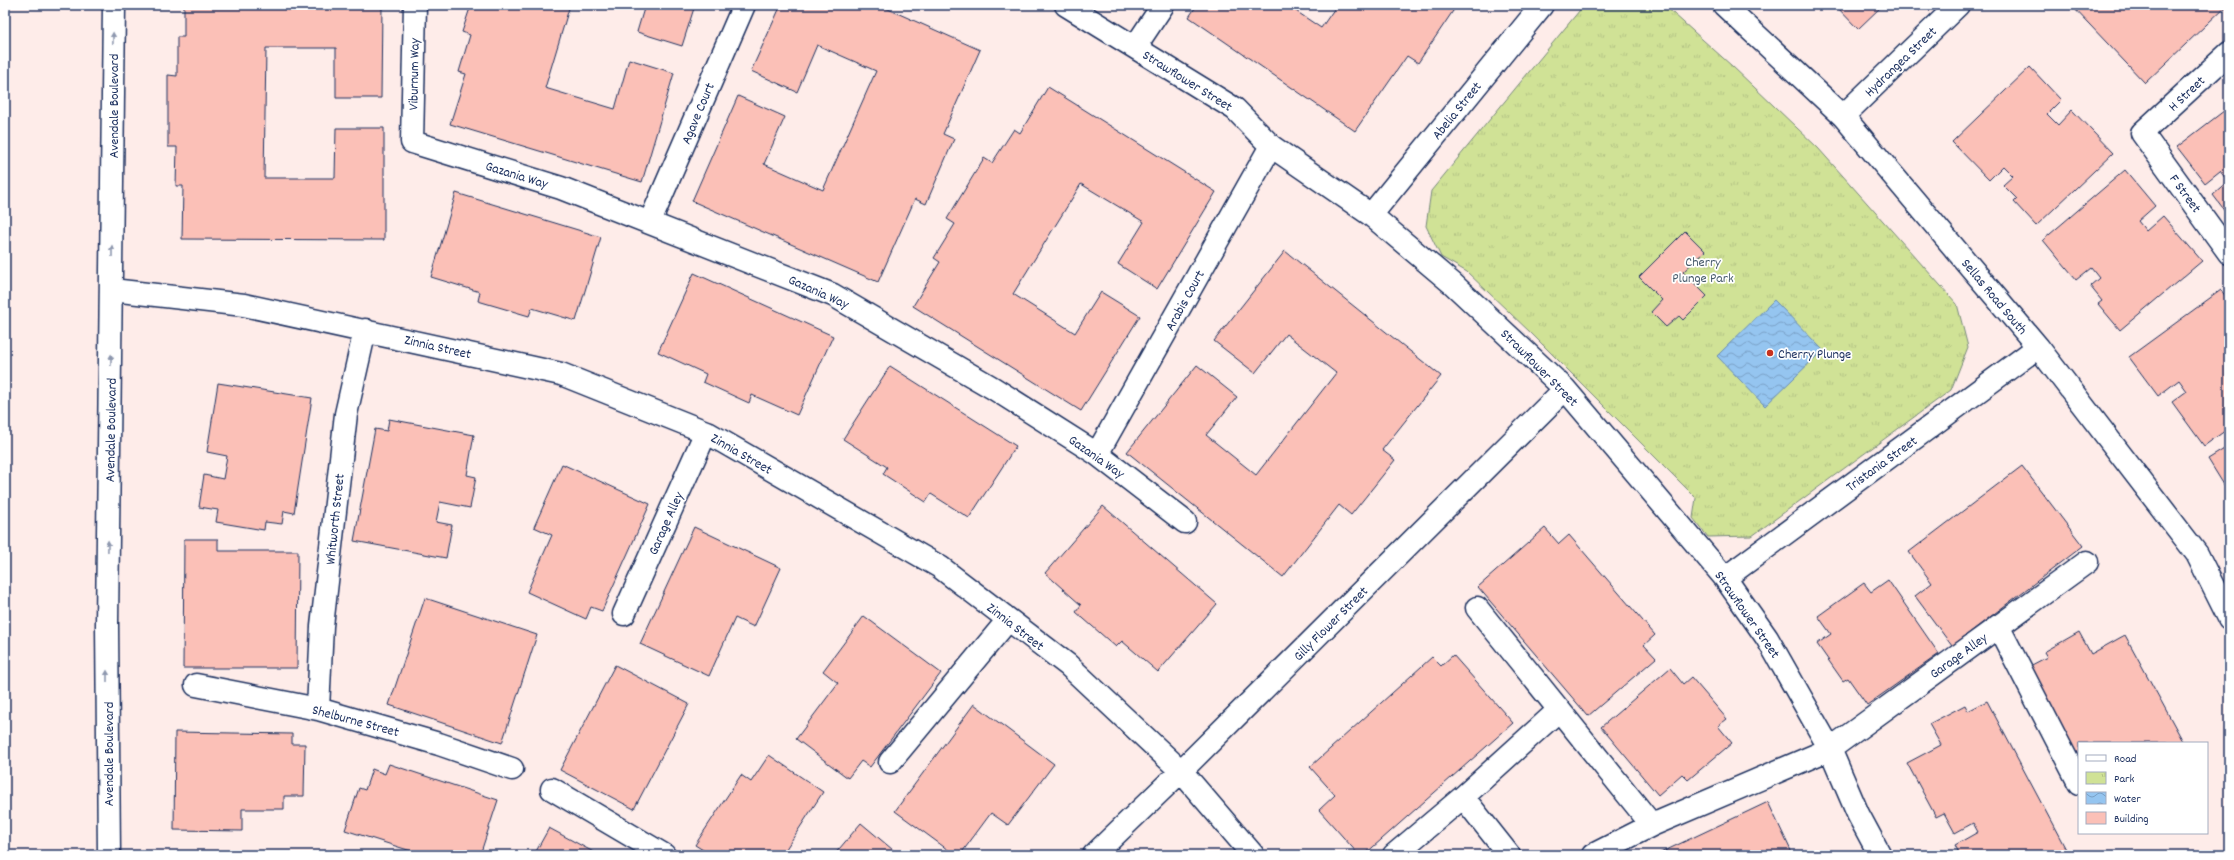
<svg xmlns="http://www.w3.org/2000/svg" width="2234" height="860" viewBox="0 0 2234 860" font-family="Dekko,sans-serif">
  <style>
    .park { fill: url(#park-tufts); stroke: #76887a }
    .water { fill: url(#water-waves); stroke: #6489b6 }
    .building { fill: #fbc0b7; stroke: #1b2f5e }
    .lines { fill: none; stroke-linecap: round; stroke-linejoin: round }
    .minor-casing { stroke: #1b2f5e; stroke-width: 25 }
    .minor { stroke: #fff; stroke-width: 22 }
    .oneway { fill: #8d97ae }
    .poi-dot { fill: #c8321e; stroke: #fff; stroke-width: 1.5 }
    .labels { text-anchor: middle; stroke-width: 3.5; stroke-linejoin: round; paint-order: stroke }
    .street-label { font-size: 14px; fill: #1b2f5e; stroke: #fff }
    .park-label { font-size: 14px; fill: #485c6c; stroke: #fff }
    .poi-label { font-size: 14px; fill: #1b2f5e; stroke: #fff; text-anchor: start }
  </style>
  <defs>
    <pattern id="park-tufts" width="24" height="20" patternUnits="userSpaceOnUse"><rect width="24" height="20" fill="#d0e296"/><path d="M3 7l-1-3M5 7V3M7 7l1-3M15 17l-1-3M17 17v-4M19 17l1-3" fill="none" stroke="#b2c284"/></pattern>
    <pattern id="water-waves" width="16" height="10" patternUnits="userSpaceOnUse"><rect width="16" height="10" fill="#95c5f0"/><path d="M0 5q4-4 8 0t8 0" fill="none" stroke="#79a0c6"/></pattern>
  </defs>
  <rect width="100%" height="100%" fill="#feece9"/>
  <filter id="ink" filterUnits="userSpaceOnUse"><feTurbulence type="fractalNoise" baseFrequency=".025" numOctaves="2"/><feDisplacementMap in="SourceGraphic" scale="8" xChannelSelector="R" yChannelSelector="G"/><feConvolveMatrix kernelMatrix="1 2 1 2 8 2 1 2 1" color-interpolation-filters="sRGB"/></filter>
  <g filter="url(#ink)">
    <!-- park -->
    <path class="park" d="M 1584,5 L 1664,5 L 1732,66 L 1818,148 L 1957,304 L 1968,347 L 1951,390 L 1752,536 L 1708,537 L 1693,518 L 1696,498 L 1531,333 L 1467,272 L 1441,257 L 1426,226 L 1431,191 Z"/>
    <!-- water -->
    <path class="water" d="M 1774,300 L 1823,350 L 1765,406 L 1717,356 Z"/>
    <!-- building -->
    <path class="building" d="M 184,5 L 382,5 L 381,98 L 336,98 L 336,48 L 266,48 L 264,178 L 335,178 L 336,128 L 384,128 L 384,240 L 182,239 L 183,186 L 176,186 L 177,147 L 168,147 L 168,75 L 177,76 L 177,37 L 184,37 Z
      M 471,5 L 570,5 L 545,88 L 615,109 L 629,59 L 674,73 L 642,182 L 450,124 L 466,74 L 459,72 L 470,35 L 462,32 Z
      M 645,5 L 695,5 L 682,46 L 637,32 Z
      M 781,5 L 879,5 L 980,50 L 943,134 L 954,139 L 926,204 L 915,199 L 878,282 L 692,201 L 738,96 L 785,117 L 764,164 L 823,190 L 876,71 L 817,45 L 797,92 L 751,71 Z
      M 1197,5 L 1287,5 L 1321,28 L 1337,5 L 1457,5 L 1418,63 L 1407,56 L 1355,131 L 1189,17 Z
      M 1835,5 L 1883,5 L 1858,29 Z
      M 2071,5 L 2227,5 L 2145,83 Z
      M 2030,67 L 2061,100 L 2047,114 L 2058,125 L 2072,110 L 2113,153 L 2036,226 L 2014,202 L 2017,199 L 2003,185 L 2013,176 L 2003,166 L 1989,180 L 1952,142 Z
      M 1048,87 L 1216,192 L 1157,289 L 1118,264 L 1144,222 L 1081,184 L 1013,294 L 1075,333 L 1101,292 L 1140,316 L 1081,411 L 913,306 L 940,262 L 934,258 L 955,224 L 947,219 L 984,158 L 992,163 L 1014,129 L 1020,133 Z
      M 2229,107 L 2229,216 L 2213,195 L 2228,182 L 2220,171 L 2205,183 L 2177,147 Z
      M 2125,170 L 2155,206 L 2138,221 L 2146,231 L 2163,216 L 2202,261 L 2120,330 L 2098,304 L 2102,301 L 2090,286 L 2099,278 L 2091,268 L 2076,280 L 2043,240 Z
      M 456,193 L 601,237 L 576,321 L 532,308 L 529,316 L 478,301 L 480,292 L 431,277 Z
      M 1685,231 L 1705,251 L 1683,272 L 1707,296 L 1683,320 L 1679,316 L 1666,327 L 1651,312 L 1662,300 L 1639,277 Z
      M 1285,251 L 1441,376 L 1382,450 L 1395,460 L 1351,515 L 1339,505 L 1283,577 L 1127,452 L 1197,365 L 1237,397 L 1206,435 L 1256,475 L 1336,373 L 1286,334 L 1255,373 L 1214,341 Z
      M 694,273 L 833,336 L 797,415 L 752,395 L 749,403 L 703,382 L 706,374 L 658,352 Z
      M 2221,290 L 2229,301 L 2229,334 L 2225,336 L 2229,342 L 2229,428 L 2204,446 L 2172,402 L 2187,391 L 2179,380 L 2158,396 L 2129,357 Z
      M 890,366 L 1016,446 L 969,518 L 931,494 L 926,502 L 883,474 L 887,467 L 843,439 Z
      M 218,383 L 312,398 L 294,513 L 284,511 L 282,524 L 265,522 L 264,530 L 216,522 L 218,510 L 199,507 L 204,475 L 223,479 L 227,456 L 207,452 Z
      M 389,419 L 474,435 L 467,475 L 476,477 L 470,508 L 440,502 L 436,522 L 452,525 L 446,558 L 354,541 L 375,429 L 387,431 Z
      M 2229,446 L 2229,493 L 2208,459 Z
      M 562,464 L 650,504 L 602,611 L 591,607 L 586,619 L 527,592 L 552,535 L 534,527 Z
      M 2022,466 L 2083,546 L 1952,646 L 1915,596 L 1932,583 L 1909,552 Z
      M 1103,506 L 1217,604 L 1158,672 L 1122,641 L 1116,647 L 1076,612 L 1081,605 L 1045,573 Z
      M 694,527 L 781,568 L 754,627 L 735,618 L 709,676 L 640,644 Z
      M 1545,528 L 1559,544 L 1569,535 L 1655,635 L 1644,645 L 1656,658 L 1588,716 L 1478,587 Z
      M 184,539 L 218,539 L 218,551 L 298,551 L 297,668 L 183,668 Z
      M 1888,580 L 1939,654 L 1867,705 L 1848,678 L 1843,681 L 1817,644 L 1831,634 L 1818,616 L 1864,583 L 1871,592 Z
      M 425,598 L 537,635 L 502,743 L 389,705 Z
      M 864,616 L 941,673 L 870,767 L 861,761 L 848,778 L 796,739 L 838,683 L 823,671 Z
      M 2079,632 L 2091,654 L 2125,635 L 2184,743 L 2079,743 L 2079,760 L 2028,667 L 2047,657 L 2044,652 Z
      M 1453,655 L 1513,723 L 1364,855 L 1359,855 L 1319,810 L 1335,795 L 1310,767 L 1432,657 L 1441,666 Z
      M 615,665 L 689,704 L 634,809 L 560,770 Z
      M 1670,668 L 1683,684 L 1691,677 L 1727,719 L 1718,726 L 1732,743 L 1688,780 L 1682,774 L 1658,795 L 1601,727 Z
      M 1987,701 L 2069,855 L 1960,855 L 1955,845 L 1978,832 L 1973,823 L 1955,833 L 1944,813 L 1936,817 L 1907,763 L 1941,745 L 1929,724 L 1965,705 L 1968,711 Z
      M 974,704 L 1054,764 L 1008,825 L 991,813 L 960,855 L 955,855 L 895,811 Z
      M 175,732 L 292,734 L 292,744 L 305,744 L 304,796 L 284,796 L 284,809 L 242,809 L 242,831 L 174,830 Z
      M 769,755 L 823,792 L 782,855 L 711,855 L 695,845 L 741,775 L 751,782 Z
      M 389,764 L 498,800 L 480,855 L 410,855 L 411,851 L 345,830 L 359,788 L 365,790 L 372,769 L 385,774 Z
      M 1768,802 L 1793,855 L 1656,855 Z
      M 861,823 L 899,855 L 834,855 Z
      M 549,828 L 599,855 L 534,855 Z"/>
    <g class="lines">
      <defs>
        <path id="minor" d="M 415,5 L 412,142 L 561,188 L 833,295 L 993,388 L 1097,454 L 1185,522
          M 1066,5 L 1235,109 L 1271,146 L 1371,215 L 1453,284 L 1565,389 L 1725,578 L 1767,638 L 1830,749 L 1858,814 L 1880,855
          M 1724,5 L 1843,116 L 2038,347 L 2197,554 L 2229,618
          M 1135,47 L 1163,5
          M 2229,53 L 2142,133 L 2229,253
          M 1843,116 L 1958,5
          M 1371,215 L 1542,5
          M 650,222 L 744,5
          M 112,290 L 244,305 L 561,374 L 706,432 L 940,567 L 1068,665 L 1181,771 L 1253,855
          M 1097,454 L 1271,146
          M 1725,578 L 2038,347
          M 1477,608 L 1652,825
          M 624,614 L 706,432
          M 1998,626 L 2079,783
          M 196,685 L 318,709 L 439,744 L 512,769
          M 318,709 L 322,626 L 346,414 L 365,330
          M 890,762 L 1008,620
          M 552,789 L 664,855
          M 1463,797 L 1509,855
          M 109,855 L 107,625 L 114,5
          M 1094,855 L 1181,771 L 1565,389
          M 1394,855 L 1463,797 L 1559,710
          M 1593,855 L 1652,825 L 1830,749 L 2087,562"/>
      </defs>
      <!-- minor casing -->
      <use href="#minor" class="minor-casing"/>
      <!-- minor -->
      <use href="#minor" class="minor"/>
    </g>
    <!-- one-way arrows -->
    <defs><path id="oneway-solid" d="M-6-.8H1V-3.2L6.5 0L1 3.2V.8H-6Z"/></defs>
    <g class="oneway">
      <use href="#oneway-solid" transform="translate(113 38) rotate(-89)"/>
      <use href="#oneway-solid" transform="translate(112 251) rotate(-90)"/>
      <use href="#oneway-solid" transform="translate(111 360) rotate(-89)"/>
      <use href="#oneway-solid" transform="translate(108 546) rotate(-89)"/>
      <use href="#oneway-solid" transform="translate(107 676) rotate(-90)"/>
    </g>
  </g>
  <!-- markers -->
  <circle class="poi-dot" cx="1770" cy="353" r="4"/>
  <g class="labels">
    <!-- street labels -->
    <g class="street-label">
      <text transform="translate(1900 61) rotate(-44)" y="5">Hydrangea Street</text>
      <text transform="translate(413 74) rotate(-89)" y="5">Viburnum Way</text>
      <text transform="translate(1188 80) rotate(32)" y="5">Strawflower Street</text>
      <text transform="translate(2186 93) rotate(-43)" y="5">H Street</text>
      <text transform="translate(113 106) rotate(-90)" y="5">Avendale Boulevard</text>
      <text transform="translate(1456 110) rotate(-51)" y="5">Abelia Street</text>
      <text transform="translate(697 113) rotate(-67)" y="5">Agave Court</text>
      <text transform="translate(517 174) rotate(17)" y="5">Gazania Way</text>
      <text transform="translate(2186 193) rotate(54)" y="5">F Street</text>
      <text transform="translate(819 291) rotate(24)" y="5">Gazania Way</text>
      <text transform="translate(1995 296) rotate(50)" y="5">Sellas Road South</text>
      <text transform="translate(1184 300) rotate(-61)" y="5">Arabis Court</text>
      <text transform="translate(438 346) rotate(13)" y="5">Zinnia Street</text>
      <text transform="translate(1540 367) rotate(45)" y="5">Strawflower Street</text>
      <text transform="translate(110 430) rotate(-89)" y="5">Avendale Boulevard</text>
      <text transform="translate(742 453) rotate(30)" y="5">Zinnia Street</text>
      <text transform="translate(1097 456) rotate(35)" y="5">Gazania Way</text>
      <text transform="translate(1881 463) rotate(-36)" y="5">Tristania Street</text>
      <text transform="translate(334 519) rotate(-84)" y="5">Whitworth Street</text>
      <text transform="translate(665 523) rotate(-66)" y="5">Garage Alley</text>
      <text transform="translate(1748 614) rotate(55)" y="5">Strawflower Street</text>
      <text transform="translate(1330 623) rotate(-45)" y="5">Gilly Flower Street</text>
      <text transform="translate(1016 626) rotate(38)" y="5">Zinnia Street</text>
      <text transform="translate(1958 655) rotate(-36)" y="5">Garage Alley</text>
      <text transform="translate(356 720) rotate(15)" y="5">Shelburne Street</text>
      <text transform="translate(108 754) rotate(-90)" y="5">Avendale Boulevard</text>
    </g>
    <!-- park labels -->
    <g class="park-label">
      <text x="1703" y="266">Cherry<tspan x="1703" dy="16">Plunge Park</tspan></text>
    </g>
    <!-- poi labels -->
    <g class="poi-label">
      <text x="1778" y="358">Cherry Plunge</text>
    </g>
  </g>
  <!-- margin -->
  <rect width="2234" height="860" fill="none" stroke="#fff" stroke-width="20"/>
  <rect x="10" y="10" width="2214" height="840" fill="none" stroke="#1b2f5e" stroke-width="1.5" filter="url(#ink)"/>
  <!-- legend -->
  <rect x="2078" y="742" width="130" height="92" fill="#ffffff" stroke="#a4acbf"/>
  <rect x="2086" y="755" width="20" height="6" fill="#ffffff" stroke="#a4acbf"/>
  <text x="2114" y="762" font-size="12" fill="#1b2f5e">Road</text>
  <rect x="2086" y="772" width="20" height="12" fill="url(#park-tufts)" stroke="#a4acbf"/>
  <text x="2114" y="782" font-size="12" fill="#1b2f5e">Park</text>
  <rect x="2086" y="792" width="20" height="12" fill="url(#water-waves)" stroke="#a4acbf"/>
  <text x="2114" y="802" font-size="12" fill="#1b2f5e">Water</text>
  <rect x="2086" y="812" width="20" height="12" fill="#fbc0b7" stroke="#a4acbf"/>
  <text x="2114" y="822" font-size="12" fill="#1b2f5e">Building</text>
</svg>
